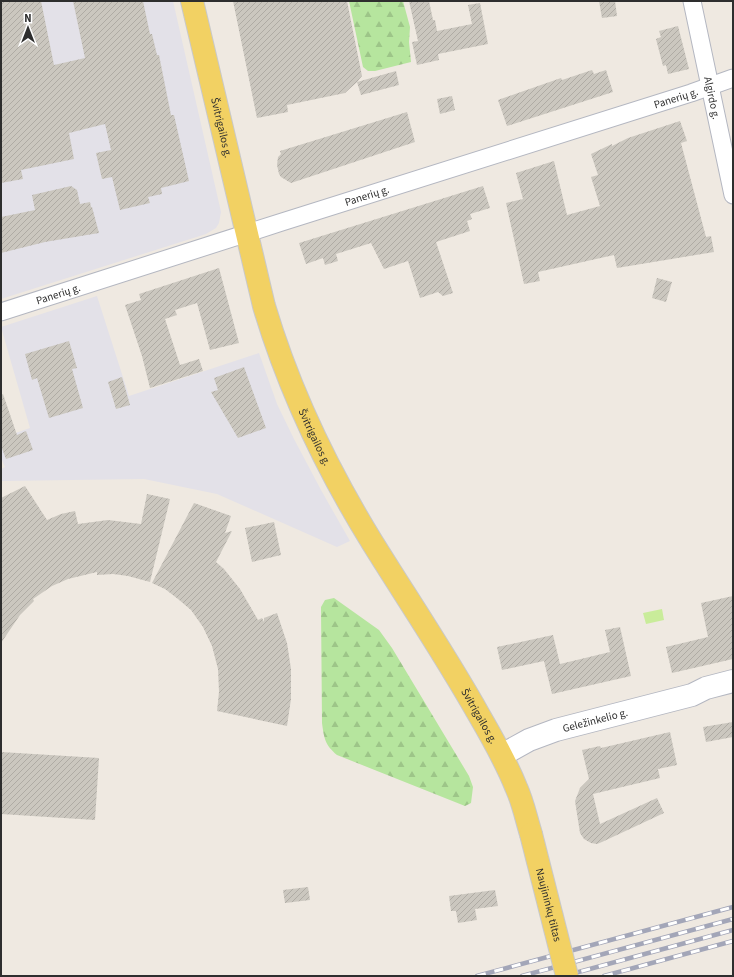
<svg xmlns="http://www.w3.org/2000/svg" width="734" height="977" viewBox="0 0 734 977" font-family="'Source Sans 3',sans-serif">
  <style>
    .industrial { fill: #e3e1e8 }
    .forest { fill: url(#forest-firs) }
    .pitch { fill: #c9ec9a }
    .building { fill: url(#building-hatch) }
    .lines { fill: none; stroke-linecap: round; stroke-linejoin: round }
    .minor-casing { stroke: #b4b7c1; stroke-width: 19 }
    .secondary-casing { stroke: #b4b7c1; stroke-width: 24 }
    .primary-casing { stroke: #c9c9c9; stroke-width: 24 }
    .minor { stroke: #fff; stroke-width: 17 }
    .secondary { stroke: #fff; stroke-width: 22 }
    .primary { stroke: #f2d163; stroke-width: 22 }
    .rail-casing { stroke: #a3a6b8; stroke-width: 4.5 }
    .rail { stroke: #fff; stroke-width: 3; stroke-dasharray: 9; stroke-linecap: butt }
    .primary-bridge-casing { stroke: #c9c9c9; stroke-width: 24; stroke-linecap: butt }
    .primary-bridge { stroke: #f2d163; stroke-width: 22 }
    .labels { text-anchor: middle; stroke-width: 3; stroke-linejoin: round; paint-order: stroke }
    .street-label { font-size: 11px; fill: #2e2e2e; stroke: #fff }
  </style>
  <defs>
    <pattern id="forest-firs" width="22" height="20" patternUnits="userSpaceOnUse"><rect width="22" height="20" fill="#b6e59e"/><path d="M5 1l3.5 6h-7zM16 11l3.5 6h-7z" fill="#9dc588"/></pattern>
    <pattern id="building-hatch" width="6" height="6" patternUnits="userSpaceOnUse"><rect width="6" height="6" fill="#cbc7bf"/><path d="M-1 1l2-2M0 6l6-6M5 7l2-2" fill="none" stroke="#afaba4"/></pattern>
  </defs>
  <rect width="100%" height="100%" fill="#efe9e1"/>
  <!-- industrial -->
  <path class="industrial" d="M 1,1 L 173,1 L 221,212 L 219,223 L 216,228 L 206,234 L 1,299 Z
    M 97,296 L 129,396 L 259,353 L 277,404 L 294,439 L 321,490 L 350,541 L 337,547 L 217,494 L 144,479 L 1,481 L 1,469 L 5,467 L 1,458 L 1,438 L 30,428 L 1,327 Z"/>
  <!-- forest -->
  <path class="forest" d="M 349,1 L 403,1 L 410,27 L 409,42 L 411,62 L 375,71 L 368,71 L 363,67 Z
    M 334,598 L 379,630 L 392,648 L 469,776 L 473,787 L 471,803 L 465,806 L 337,755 C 325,745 324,738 322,723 L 321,607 L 325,600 Z"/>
  <!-- pitch -->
  <path class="pitch" d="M 662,609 L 664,620 L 646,624 L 643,613 Z"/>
  <!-- building -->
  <path class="building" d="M 1,1 L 41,1 L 54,65 L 85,58 L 73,1 L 143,1 L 150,34 L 152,34 L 157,55 L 159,55 L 171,115 L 174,115 L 189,181 L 161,188 L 162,194 L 148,197 L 150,203 L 120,210 L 112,177 L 102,179 L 96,153 L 111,150 L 105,124 L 69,133 L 74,159 L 21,170 L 23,179 L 1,183 Z
    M 233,1 L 347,1 L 362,76 L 357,82 L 396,71 L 399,85 L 361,95 L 357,82 L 345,93 L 287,105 L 288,112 L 257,118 Z
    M 409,1 L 429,1 L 433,20 L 435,20 L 437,31 L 472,24 L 468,5 L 480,3 L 488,44 L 438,54 L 439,60 L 417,65 L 412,42 L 418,41 Z
    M 599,1 L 615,1 L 617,16 L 602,18 Z
    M 678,26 L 689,69 L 668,74 L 666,65 L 663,66 L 656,39 L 661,37 L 659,31 Z
    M 592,70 L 594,74 L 606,70 L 613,92 L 507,126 L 498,100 L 561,78 L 562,80 Z
    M 452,96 L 455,110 L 440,114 L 437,99 Z
    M 407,112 L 415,142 L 291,183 L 281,177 L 279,174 L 277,165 L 278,157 L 281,154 L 280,151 Z
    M 680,121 L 687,141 L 681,143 L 706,237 L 711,236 L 714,252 L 617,268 L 614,255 L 538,272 L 540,281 L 524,284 L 506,203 L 523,199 L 516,173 L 554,161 L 567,215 L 600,206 L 591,177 L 598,175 L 591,154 L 612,144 L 612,146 L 628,138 Z
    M 71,186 L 77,190 L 80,204 L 90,202 L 91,207 L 92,207 L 99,233 L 45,242 L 1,253 L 1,217 L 35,210 L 32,195 Z
    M 483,186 L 490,208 L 470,214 L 472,219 L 467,221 L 470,231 L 436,242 L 453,293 L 443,296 L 438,292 L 420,298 L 408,261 L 384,269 L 371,243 L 336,254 L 338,261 L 325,265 L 323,258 L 306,264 L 299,243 Z
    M 219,268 L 239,343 L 210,350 L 197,303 L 175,310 L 177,315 L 165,319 L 180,365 L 199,359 L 203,371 L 150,388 L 142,356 L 125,305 L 141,300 L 139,294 Z
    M 657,278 L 672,282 L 666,302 L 652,298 Z
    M 69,341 L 77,368 L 72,369 L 83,408 L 49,418 L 37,378 L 32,380 L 25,354 Z
    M 244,367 L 266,428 L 238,438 L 211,392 L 218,390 L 214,378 Z
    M 122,377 L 130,405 L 116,409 L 108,382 Z
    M 3,394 L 17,435 L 26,431 L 33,450 L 6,459 L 1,446 L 1,395 Z
    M 25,486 L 47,520 L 61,514 L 75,511 L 78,524 L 108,520 L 141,524 L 147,494 L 170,499 L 150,582 L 128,576 L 113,574 L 97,575 L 97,572 L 68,579 L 52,586 L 33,599 L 34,601 L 20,615 L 1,643 L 1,498 Z
    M 194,503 L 231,516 L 225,533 L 232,531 L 216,562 L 224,569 L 240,589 L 258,620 L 262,618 L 264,622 L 264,618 L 277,613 L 287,643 L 291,669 L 291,699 L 287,726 L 217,711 L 219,692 L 218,669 L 212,646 L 203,627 L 191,610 L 178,599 L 165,589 L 152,583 Z
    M 274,522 L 281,555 L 252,562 L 245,528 Z
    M 733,596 L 733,659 L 672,673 L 666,647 L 708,637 L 701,603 Z
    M 620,627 L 631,676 L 552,694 L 544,661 L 502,670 L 497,647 L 553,635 L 560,664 L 610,652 L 605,630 Z
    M 733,722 L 733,737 L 706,742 L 703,727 Z
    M 670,732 L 677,765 L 658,769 L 660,778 L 593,794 L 600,824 L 657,798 L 664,813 L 602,842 L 597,844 L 591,843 L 584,839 L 580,833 L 575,801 L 580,788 L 589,779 L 582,750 L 600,746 L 601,748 Z
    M 1,752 L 99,758 L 95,820 L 1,814 Z
    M 308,887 L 310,900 L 285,903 L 283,890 Z
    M 495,890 L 498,906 L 475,909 L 477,920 L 458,923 L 456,911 L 451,911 L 449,896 Z"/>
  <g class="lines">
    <defs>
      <g id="minor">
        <path id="s1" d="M 692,1 L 733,195"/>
        <path id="s2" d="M 1,312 L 282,222 L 691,93 L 733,78"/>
      </g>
      <g id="secondary">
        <path id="s3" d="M 502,755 L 529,740 L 556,730 L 692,695 L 706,688 L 733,681"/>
      </g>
      <g id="primary">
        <path id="s4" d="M 192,1 L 264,306 C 289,390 327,469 372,542 C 408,600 446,656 479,715 C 493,739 506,762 516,787 C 523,802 526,818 531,834"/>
      </g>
    </defs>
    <!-- minor casing -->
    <use href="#minor" class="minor-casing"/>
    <!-- secondary casing -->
    <use href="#secondary" class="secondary-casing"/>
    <!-- primary casing -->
    <use href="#primary" class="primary-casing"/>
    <!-- minor -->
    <use href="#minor" class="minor"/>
    <!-- secondary -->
    <use href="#secondary" class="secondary"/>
    <!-- primary -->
    <use href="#primary" class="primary"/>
    <defs>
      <path id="rail" d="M 477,976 L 733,907
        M 522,976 L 733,919
        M 564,976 L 733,930
        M 604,976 L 733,941"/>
    </defs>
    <!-- rail casing -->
    <use href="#rail" class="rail-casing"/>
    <!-- rail -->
    <use href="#rail" class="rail"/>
    <defs>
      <g id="primary-bridge">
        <path id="s5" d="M 531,834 L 567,976"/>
      </g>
    </defs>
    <!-- primary-bridge casing -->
    <use href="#primary-bridge" class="primary-bridge-casing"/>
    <!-- primary-bridge -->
    <use href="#primary-bridge" class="primary-bridge"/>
  </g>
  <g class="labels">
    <!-- street labels -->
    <g class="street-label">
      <text dy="4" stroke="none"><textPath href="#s2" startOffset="708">Panerių g.</textPath></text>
      <text dy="4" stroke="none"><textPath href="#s1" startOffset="99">Algirdo g.</textPath></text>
      <text dy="4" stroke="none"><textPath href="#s4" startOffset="130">Švitrigailos g.</textPath></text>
      <text dy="4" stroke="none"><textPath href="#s2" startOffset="384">Panerių g.</textPath></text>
      <text dy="4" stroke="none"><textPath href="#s2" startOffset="60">Panerių g.</textPath></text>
      <text dy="4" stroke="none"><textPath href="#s4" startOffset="454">Švitrigailos g.</textPath></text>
      <text dy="4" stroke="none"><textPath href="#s4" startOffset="778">Švitrigailos g.</textPath></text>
      <text dy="4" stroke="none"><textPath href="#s3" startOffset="100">Geležinkelio g.</textPath></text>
      <text dy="4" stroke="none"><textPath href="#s5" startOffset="73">Naujininkų tiltas</textPath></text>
    </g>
  </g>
  <!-- border -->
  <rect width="734" height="977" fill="none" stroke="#2e2e2e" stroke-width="4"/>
  <!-- north arrow -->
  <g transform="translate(28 28)" stroke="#ffffff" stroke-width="3" paint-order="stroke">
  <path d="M0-3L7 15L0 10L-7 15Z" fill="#2e2e2e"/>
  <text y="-6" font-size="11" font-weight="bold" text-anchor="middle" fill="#2e2e2e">N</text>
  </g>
</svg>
